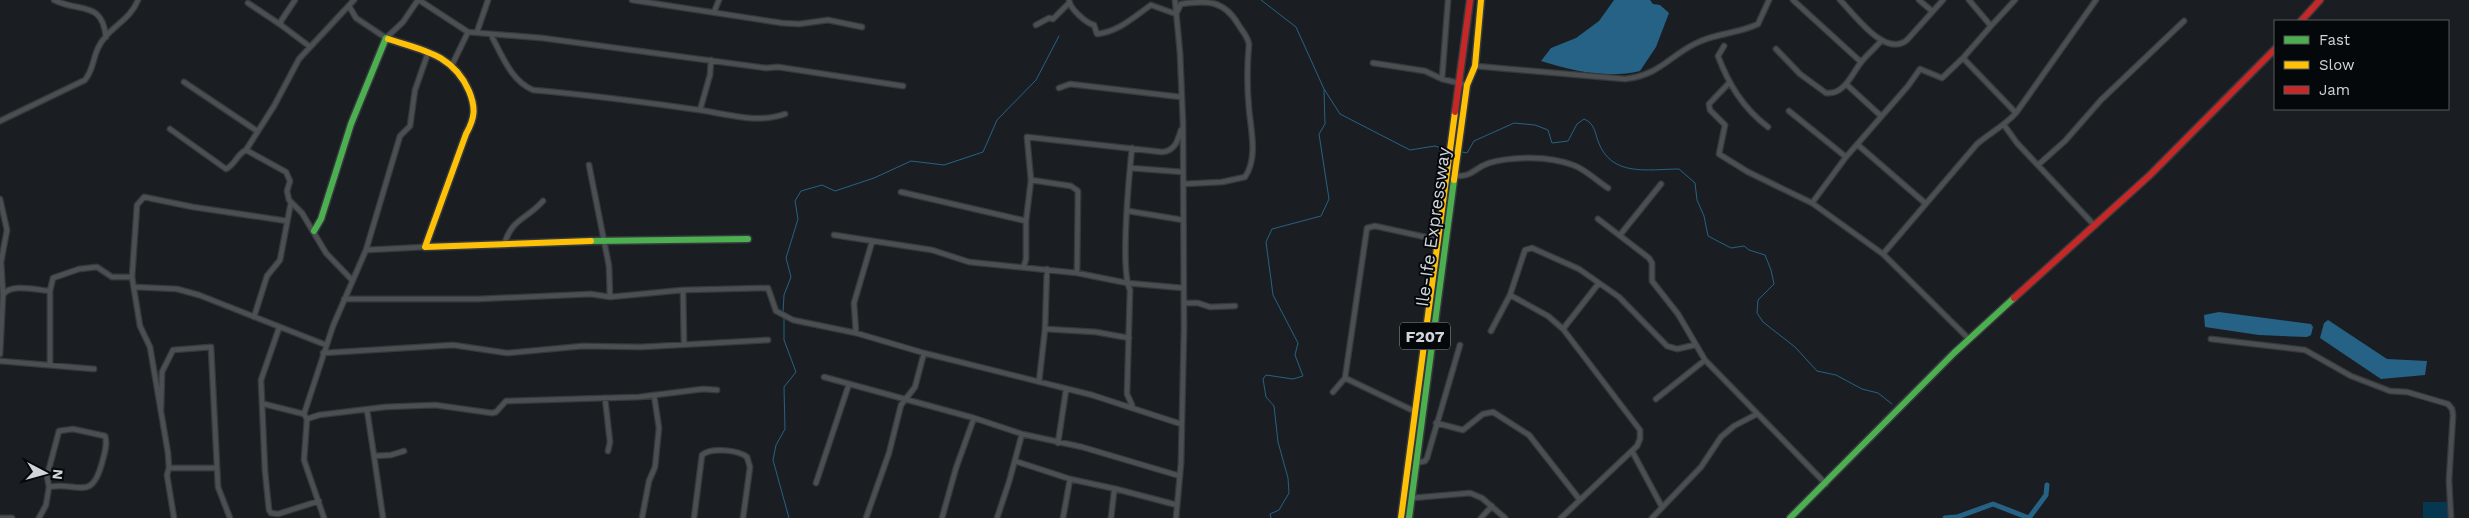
<svg xmlns="http://www.w3.org/2000/svg" width="2469" height="518" viewBox="0 0 2469 518" font-family="'Work Sans',sans-serif">
  <style>
    .green { fill: #053751 }
    .water { fill: #256285 }
    .lines { fill: none; stroke-linecap: round; stroke-linejoin: round }
    .stream { stroke: #256285; stroke-width: 1 }
    .canal { stroke: #256285; stroke-width: 5 }
    .street-casing { stroke: #36393c; stroke-width: 7 }
    .fast-casing { stroke: #36393c; stroke-width: 9 }
    .slow-casing { stroke: #36393c; stroke-width: 9 }
    .jam-casing { stroke: #36393c; stroke-width: 9 }
    .street { stroke: #4c4f52; stroke-width: 4.5 }
    .fast { stroke: #4caf50; stroke-width: 6 }
    .slow { stroke: #ffc107; stroke-width: 6 }
    .jam { stroke: #c62828; stroke-width: 6 }
    .labels { text-anchor: middle; stroke-width: 4; stroke-linejoin: round; paint-order: stroke }
    .shield { fill: #05080b; stroke: #92989b; stroke-width: 1 }
    .shield-label { font-size: 16px; font-weight: bold; fill: #cfd5d9 }
    .street-label { font-size: 18px; fill: #cfd5d9; stroke: #05080b }
  </style>
  <rect width="100%" height="100%" fill="#1a1e22"/>
  <!-- green -->
  <path class="green" d="M 2423,502 L 2450,502 L 2451,518 L 2423,518 Z"/>
  <!-- water -->
  <path class="water" d="M 1614,0 L 1650,0 L 1653,4 L 1660,5 L 1669,13 L 1656,47 L 1640,71 C 1608,79 1572,71 1541,61 L 1551,48 L 1576,38 L 1599,21 Z
    M 2219,312 L 2311,324 L 2313,327 L 2311,335 L 2307,337 L 2259,335 L 2205,327 L 2204,315 Z
    M 2328,320 L 2387,359 L 2427,361 L 2425,375 L 2381,379 L 2320,338 L 2324,323 Z"/>
  <g class="lines">
    <!-- stream -->
    <path class="stream" d="M 1261,0 L 1296,27 L 1324,89 L 1340,114 L 1410,150 L 1435,146 L 1448,150
      M 1462,152 L 1467,153 L 1474,141 L 1514,123 L 1535,125 L 1548,130 L 1552,143 L 1568,141 L 1577,124 L 1584,119 C 1594,123 1595,132 1598,141 C 1611,178 1649,169 1679,169 L 1695,183 L 1697,200 L 1704,216 L 1708,236 L 1731,248 L 1744,246 L 1749,250 L 1765,255 L 1771,270 L 1774,284 L 1758,300 L 1757,313 L 1763,322 L 1795,347 L 1817,371 L 1836,375 L 1862,389 L 1878,393 L 1892,404
      M 783,313 L 784,295 L 791,277 L 786,258 L 798,219 L 795,201 L 801,191 L 822,185 L 835,191 L 874,178 L 911,161 L 944,165 L 983,152 L 997,120 L 1036,80 L 1059,36
      M 784,317 L 784,340 L 796,372 L 784,387 L 785,429 L 776,445 L 773,460 L 789,518
      M 1271,518 L 1270,514 L 1279,510 L 1289,493 L 1288,478 L 1278,442 L 1274,406 L 1266,397 L 1263,379 L 1266,375 L 1293,379 L 1303,376 L 1295,355 L 1298,343 L 1273,295 L 1266,242 L 1272,229 L 1321,216 L 1329,199 L 1319,134 L 1325,124 L 1324,90"/>
    <!-- canal -->
    <path class="canal" d="M 1945,518 L 1957,517 L 1993,504 L 2029,518 L 2046,495 L 2047,485"/>
    <defs>
      <path id="street" d="M 54,0 C 80,13 102,0 106,37
        M 295,0 L 281,21 L 281,25 L 309,46
        M 419,0 L 468,32 L 542,38 L 766,68 L 778,67 L 903,86
        M 632,0 L 782,23 L 799,24 L 828,20 L 862,27
        M 1069,0 C 1070,9 1086,23 1094,25 L 1097,34 C 1118,32 1134,17 1151,5 L 1176,14 L 1181,4 C 1206,0 1224,0 1238,24 C 1242,31 1247,35 1249,44 C 1247,65 1247,88 1249,109 C 1251,131 1258,158 1245,177 L 1222,182 L 1183,184
        M 1175,0 L 1180,53 L 1183,123 L 1184,328 L 1181,463 L 1176,518
        M 1793,0 L 1861,62
        M 1840,0 C 1855,15 1885,58 1907,40 L 1943,0
        M 1919,0 L 1932,11
        M 1969,0 L 1991,26 L 1963,58 L 2016,113
        M 248,3 L 281,25
        M 349,6 L 356,18 L 386,38 L 403,22 L 418,0
        M 714,12 L 719,0
        M 1036,25 L 1049,18 L 1053,19 L 1069,3
        M 1991,26 L 2015,0
        M 477,32 L 488,0
        M 491,35 C 502,55 511,81 533,90 C 588,95 644,102 699,110 C 728,114 757,124 785,114
        M 1724,46 L 1718,56 C 1729,85 1743,108 1768,127
        M 1776,49 L 1800,74 L 1826,93 C 1845,95 1852,73 1862,61 C 1868,54 1875,48 1881,41
        M 1373,63 L 1425,71 L 1442,79 L 1467,85
        M 452,65 L 468,32
        M 1475,66 L 1625,79 C 1662,75 1671,53 1701,41 C 1719,33 1740,33 1758,24 L 1769,0
        M 1442,79 L 1448,0
        M 184,82 L 257,131
        M 1729,83 L 1709,104 L 1710,110 L 1725,125 L 1719,154 L 1748,172 L 1812,203 L 1883,254 L 1969,339
        M 1846,84 L 1881,116
        M 1059,88 L 1070,84 L 1181,97
        M 700,110 L 710,75 L 711,60
        M 1789,111 L 1846,157
        M 0,121 L 85,80 C 94,68 92,61 98,48 C 107,28 130,21 138,0
        M 2004,125 L 2017,143 L 2095,226
        M 170,129 L 226,169 C 235,165 237,154 246,150 L 274,106 L 299,59 L 354,0
        M 1858,145 L 1925,203
        M 246,150 L 286,172 L 290,181 L 287,191 L 289,200 L 302,213 L 326,253 L 352,280
        M 2038,165 L 2065,141 L 2101,100 L 2184,21
        M 1130,168 L 1183,172
        M 1455,176 C 1473,177 1474,168 1489,163 C 1513,156 1549,156 1573,165 C 1585,169 1597,181 1608,188
        M 1031,180 L 1071,186 L 1078,191 L 1077,273
        M 901,192 L 1026,221
        M 0,199 L 7,230 L 1,262 L 3,295
        M 1812,203 L 1846,157 L 1908,86 L 1920,69 L 1942,78 L 1963,58
        M 1128,211 L 1183,220
        M 1598,219 L 1649,258 L 1652,263 L 1652,281 L 1678,314 L 1705,360 L 1826,484
        M 834,235 L 932,250 L 969,262 L 1077,273 L 1127,283 L 1183,288
        M 1620,235 L 1661,184
        M 504,245 C 512,218 526,220 543,201
        M 366,250 L 425,247
        M 1883,254 L 1977,144 C 1990,133 2004,126 2016,113 L 2096,0
        M 1024,266 L 1026,259 L 1026,221 L 1031,180 L 1027,137 L 1162,152 C 1175,151 1178,140 1181,130
        M 135,287 L 177,289 L 199,295 L 326,345
        M 683,290 L 684,344
        M 1510,295 L 1548,316 L 1563,329 L 1640,430 L 1640,439 L 1637,446 L 1561,518
        M 610,297 L 683,290 L 768,288 L 776,311 L 793,320 L 856,333 L 924,353 L 1092,395 L 1181,424
        M 344,299 L 478,299 L 591,294 L 610,297 L 609,266 L 589,165
        M 1184,303 L 1198,303 L 1210,307 L 1235,306
        M 254,317 L 267,276 L 280,260 L 291,202
        M 279,328 L 261,380 L 265,471 L 269,510 L 271,513 L 278,514 L 319,501
        M 1045,329 L 1096,332 L 1129,338
        M 1563,329 L 1599,283
        M 1491,331 L 1510,295 L 1525,250 L 1532,248 L 1579,269 L 1619,297 L 1667,346 L 1677,349 L 1695,345
        M 856,333 L 854,303 L 872,242
        M 2211,339 L 2305,350 L 2351,376 L 2390,391 L 2407,392 L 2448,404 L 2452,409 L 2453,415 L 2449,480 L 2451,518
        M 323,353 L 453,345 L 507,353 L 583,346 L 641,347 L 768,340
        M 0,354 L 3,295 C 10,283 37,290 50,291
        M 0,361 L 94,369
        M 50,365 L 50,291 L 53,278 L 79,269 L 97,267 L 112,277 L 132,277
        M 824,377 L 974,418 L 1022,434 L 1082,447 L 1180,476
        M 1345,378 L 1416,412
        M 1039,382 L 1045,329 L 1047,269
        M 1333,392 L 1345,378 L 1367,228 L 1375,226 L 1439,240
        M 605,398 L 610,442 L 608,451
        M 1656,399 L 1705,360
        M 264,404 L 304,414
        M 1132,405 L 1127,394 L 1130,290 C 1120,270 1129,176 1132,148
        M 161,409 L 162,372 L 173,350 L 211,347 L 218,487 L 230,518
        M 367,410 L 374,456
        M 307,419 L 319,415 L 385,407 L 435,405 L 492,413 L 496,412 L 506,401 L 639,397 L 703,389 L 717,390
        M 1436,423 L 1463,430 L 1483,414 L 1493,412 L 1529,435 L 1580,500
        M 1058,443 L 1066,390
        M 1632,451 L 1662,507
        M 1015,461 L 1070,479 L 1116,489
        M 1416,463 L 1425,461 L 1427,458 L 1460,345
        M 169,468 L 217,468
        M 816,483 L 849,384
        M 1412,498 L 1470,493 L 1482,498 L 1505,518
        M 0,518 L 12,518
        M 39,518 L 46,505 L 49,487 L 47,476 L 59,431 L 73,429 L 105,436 C 108,444 104,455 102,463 C 91,503 78,481 49,487
        M 174,518 L 167,475 L 169,468 L 168,453 L 150,347 L 140,326 L 132,277 L 137,205 L 144,197 L 193,207 L 287,221
        M 324,518 L 304,460 L 307,419 L 304,414 L 333,326 L 366,250 L 400,136 L 410,126 L 415,90 L 428,53
        M 383,518 L 374,456 L 391,455 L 404,451
        M 642,518 L 649,481 L 655,467 L 659,428 L 654,395
        M 694,518 L 702,455 C 711,447 738,450 747,457 L 750,467 L 743,518
        M 866,518 L 889,453 L 901,405 L 915,387 L 924,353
        M 942,518 L 956,468 L 974,418
        M 997,518 L 1009,482 L 1022,434
        M 1063,518 L 1070,479
        M 1111,518 L 1114,492 L 1116,489 L 1177,505
        M 1481,518 L 1492,506
        M 1652,518 L 1701,467 L 1721,437 L 1734,426 L 1757,414"/>
      <path id="fast" d="M 314,231 L 321,219 L 351,124 L 386,38 L 388,39
        M 591,241 L 748,239
        M 1409,518 L 1454,180
        M 1790,518 L 1954,353 L 2014,298"/>
      <path id="slow" d="M 388,39 C 422,50 453,54 469,91 C 476,108 475,118 466,134 L 425,247 L 591,241
        M 1454,180 L 1467,85 L 1475,66 L 1481,0
        M 1401,518 L 1455,112"/>
      <path id="jam" d="M 2301,21 L 2320,0
        M 1455,112 L 1470,0
        M 2014,298 L 2150,175 L 2275,49"/>
    </defs>
    <!-- street casing -->
    <use href="#street" class="street-casing"/>
    <!-- fast casing -->
    <use href="#fast" class="fast-casing"/>
    <!-- slow casing -->
    <use href="#slow" class="slow-casing"/>
    <!-- jam casing -->
    <use href="#jam" class="jam-casing"/>
    <!-- street -->
    <use href="#street" class="street"/>
    <!-- fast -->
    <use href="#fast" class="fast"/>
    <!-- slow -->
    <use href="#slow" class="slow"/>
    <!-- jam -->
    <use href="#jam" class="jam"/>
  </g>
  <g class="labels">
    <!-- shield labels -->
    <rect class="shield" x="1400" y="322.5" width="50" height="27" rx="4"/>
    <g class="shield-label">
      <text x="1425" y="342">F207</text>
    </g>
    <!-- street labels -->
    <g class="street-label">
      <text transform="translate(1433 227) rotate(-82)" y="6">Ile-Ife Expressway</text>
    </g>
  </g>
  <!-- legend -->
  <rect x="2274" y="20" width="175" height="90" fill="#05080b" stroke="#565a5d"/>
  <rect x="2284" y="36" width="25" height="8" fill="#4caf50" stroke="#565a5d"/>
  <text x="2319" y="45" font-size="15" fill="#cfd5d9">Fast</text>
  <rect x="2284" y="61" width="25" height="8" fill="#ffc107" stroke="#565a5d"/>
  <text x="2319" y="70" font-size="15" fill="#cfd5d9">Slow</text>
  <rect x="2284" y="86" width="25" height="8" fill="#c62828" stroke="#565a5d"/>
  <text x="2319" y="95" font-size="15" fill="#cfd5d9">Jam</text>
  <!-- north arrow -->
  <g transform="translate(45 473) rotate(96)" stroke="#05080b" stroke-width="4" paint-order="stroke">
  <path d="M0-4L9 19L0 12L-9 19Z" fill="#cfd5d9"/>
  <text y="-8" font-size="14" font-weight="bold" text-anchor="middle" fill="#cfd5d9">N</text>
  </g>
</svg>
